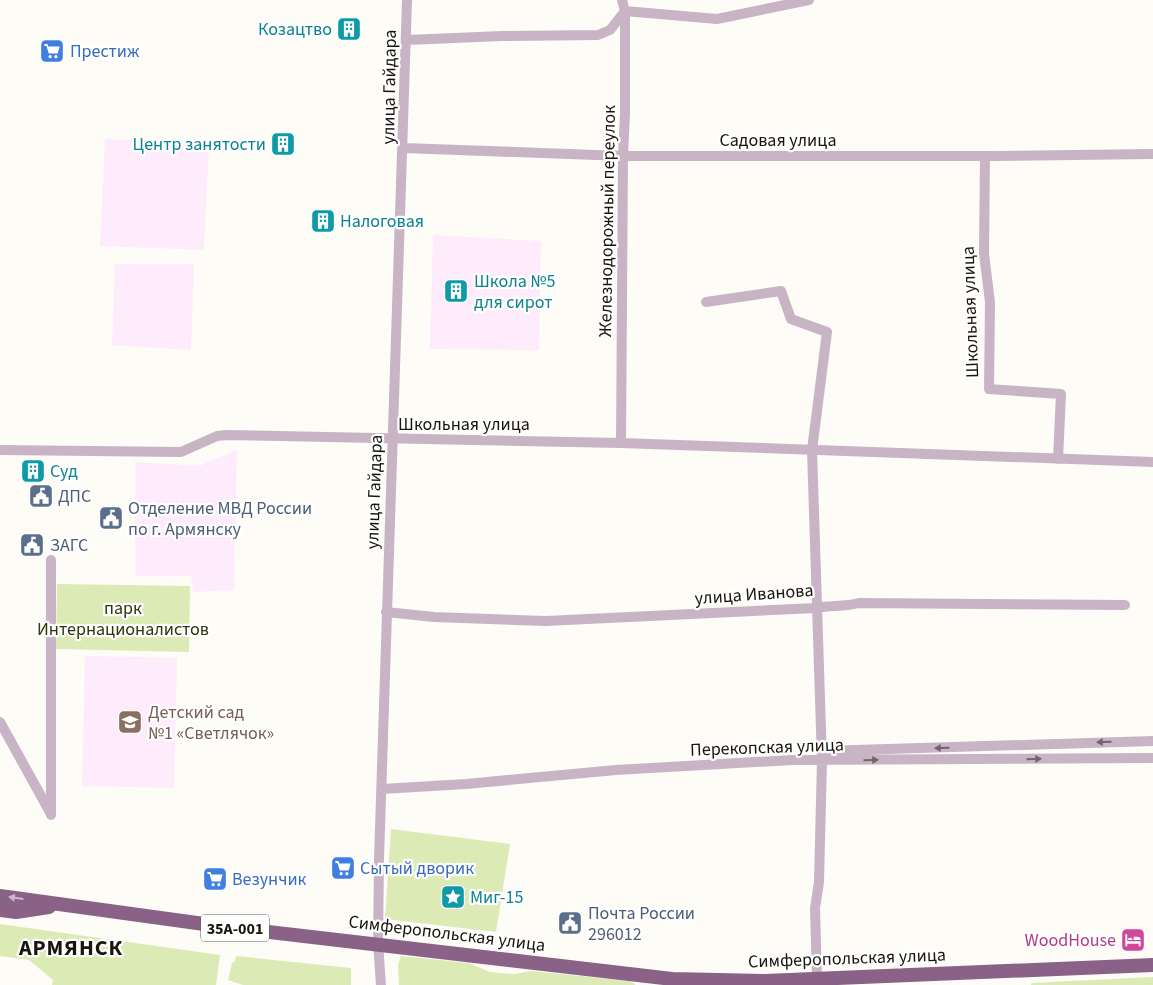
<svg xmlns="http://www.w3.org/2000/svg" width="1153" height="985" viewBox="0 0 1153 985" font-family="'Source Sans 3',sans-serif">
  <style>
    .education { fill: #feebfc }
    .green { fill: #dceab6 }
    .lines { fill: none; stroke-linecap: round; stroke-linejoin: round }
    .minor { stroke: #c9b4c6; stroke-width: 10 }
    .highway { stroke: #8b6287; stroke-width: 14 }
    .oneway { fill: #71646a }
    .oneway2 { fill: #cbb8c9 }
    .labels { text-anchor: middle; stroke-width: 4.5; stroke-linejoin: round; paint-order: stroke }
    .shield { fill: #fff; stroke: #5e5b56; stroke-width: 1 }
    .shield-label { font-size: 16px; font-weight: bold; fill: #19150d }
    .culture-label { font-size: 18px; fill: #0d838f; stroke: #fff; text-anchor: start }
    .shop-label { font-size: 18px; fill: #366cbe; stroke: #fff; text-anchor: start }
    .street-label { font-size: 18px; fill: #19150d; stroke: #fff }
    .service-label { font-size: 18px; fill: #4e5e75; stroke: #fff; text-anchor: start }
    .park-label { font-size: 18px; fill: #2d360c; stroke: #fff }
    .education-label { font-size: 18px; fill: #785e54; stroke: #fff; text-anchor: start }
    .hotel-label { font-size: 18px; fill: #b23c85; stroke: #fff; text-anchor: end }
    .district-label { font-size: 22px; font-weight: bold; letter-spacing: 1px; fill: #19150d; stroke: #fff }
  </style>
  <rect width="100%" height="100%" fill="#fefcf7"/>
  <!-- education -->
  <path class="education" d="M 105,139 L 209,144 L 204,250 L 100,246 Z
    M 433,235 L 541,241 L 539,350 L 430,349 Z
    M 115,264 L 194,264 L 191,350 L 112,345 Z
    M 237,450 L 234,590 L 193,592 L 191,576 L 135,576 L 135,462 L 199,466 Z
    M 85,656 L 177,658 L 174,788 L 82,786 Z"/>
  <!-- green -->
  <path class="green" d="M 57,584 L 190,586 L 189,652 L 56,649 Z
    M 391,829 L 510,844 L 496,932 L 385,919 Z
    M 0,924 L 220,955 L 216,985 L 52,985 L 53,980 L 29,960 L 0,956 Z
    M 236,956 L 351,968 L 351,985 L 243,985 L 228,980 L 232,963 L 235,961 Z
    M 401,956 L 469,963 L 490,972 L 514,974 L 531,971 L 629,981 L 636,985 L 399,985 L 398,965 Z
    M 1153,977 L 1153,985 L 1031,985 L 1031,983 Z"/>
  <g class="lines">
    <!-- minor -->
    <path class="minor" d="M 407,40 L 502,36 L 598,35 L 610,30 L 625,11 L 717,19 L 809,0
      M 404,148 L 623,156 L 993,156 L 1153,154
      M 985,156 L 984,254 L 990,302 L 989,389 L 1061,394 L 1058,459
      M 706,302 L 781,291 L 791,319 L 827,332 L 812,450 L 822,761 L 819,882 L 815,908 L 817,979
      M 621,443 L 623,156 L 625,114 L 625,11 L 622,0
      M 0,450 L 181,452 L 217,436 L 227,435 L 621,443 L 1153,462
      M 51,560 L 51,815
      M 386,612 L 434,617 L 546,621 L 816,608 C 831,605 844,607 859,603 L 1125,605
      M 0,722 L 51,814
      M 822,751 L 1153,741
      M 382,789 L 466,784 L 616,770 L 792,760 L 1153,758
      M 381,985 L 378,943 L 379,859 L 407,0"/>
    <!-- highway -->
    <path class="highway" d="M 0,896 L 226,927 L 672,979 L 765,981 L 1153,965
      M 0,910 L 16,912 L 49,907"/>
  </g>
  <!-- one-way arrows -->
  <defs><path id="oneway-solid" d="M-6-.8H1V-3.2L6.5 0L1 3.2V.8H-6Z" transform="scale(1.25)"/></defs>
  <g class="oneway">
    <use href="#oneway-solid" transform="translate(1104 742) rotate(179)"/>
    <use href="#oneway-solid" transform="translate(942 748) rotate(178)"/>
    <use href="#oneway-solid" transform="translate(1034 759) rotate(-1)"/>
    <use href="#oneway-solid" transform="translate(871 760) rotate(-1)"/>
  </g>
  <use class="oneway2" href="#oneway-solid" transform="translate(16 898) rotate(-172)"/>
  <!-- icons -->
  <defs>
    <symbol id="building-square" viewBox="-11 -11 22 22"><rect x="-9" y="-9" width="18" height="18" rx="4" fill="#0f9aa8" stroke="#fff"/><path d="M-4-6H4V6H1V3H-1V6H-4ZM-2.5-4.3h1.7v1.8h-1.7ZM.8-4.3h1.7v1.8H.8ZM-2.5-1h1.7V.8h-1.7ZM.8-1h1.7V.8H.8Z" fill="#fff"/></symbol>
    <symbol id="supermarket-square" viewBox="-11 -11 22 22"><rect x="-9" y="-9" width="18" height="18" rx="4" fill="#3f7fe0" stroke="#fff"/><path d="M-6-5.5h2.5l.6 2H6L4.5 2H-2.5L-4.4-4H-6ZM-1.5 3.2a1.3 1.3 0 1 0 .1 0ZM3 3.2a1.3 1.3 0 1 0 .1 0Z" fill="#fff"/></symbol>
    <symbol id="civic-square" viewBox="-11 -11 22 22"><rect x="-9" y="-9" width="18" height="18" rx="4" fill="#5c6f8a" stroke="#fff"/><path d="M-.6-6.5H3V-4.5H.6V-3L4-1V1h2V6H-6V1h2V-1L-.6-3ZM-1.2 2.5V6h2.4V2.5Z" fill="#fff"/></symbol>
    <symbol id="school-square" viewBox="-11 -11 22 22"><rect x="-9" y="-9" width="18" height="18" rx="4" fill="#8d6e63" stroke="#fff"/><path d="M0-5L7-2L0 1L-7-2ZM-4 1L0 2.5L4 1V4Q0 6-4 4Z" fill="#fff"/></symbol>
    <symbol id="sight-square" viewBox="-11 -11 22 22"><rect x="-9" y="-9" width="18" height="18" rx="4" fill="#0f9aa8" stroke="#fff"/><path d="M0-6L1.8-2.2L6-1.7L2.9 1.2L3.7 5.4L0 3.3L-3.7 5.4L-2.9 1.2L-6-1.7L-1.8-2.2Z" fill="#fff"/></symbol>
    <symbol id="hotel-square" viewBox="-11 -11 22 22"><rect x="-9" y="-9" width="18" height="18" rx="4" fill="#d1479c" stroke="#fff"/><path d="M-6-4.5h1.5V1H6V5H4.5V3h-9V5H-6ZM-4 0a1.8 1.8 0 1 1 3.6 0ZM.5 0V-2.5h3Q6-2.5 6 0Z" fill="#fff"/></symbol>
  </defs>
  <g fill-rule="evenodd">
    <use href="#building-square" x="335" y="15" width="28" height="28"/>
    <use href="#supermarket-square" x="38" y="37" width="28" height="28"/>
    <use href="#building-square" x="269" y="130" width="28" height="28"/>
    <use href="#building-square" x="309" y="207" width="28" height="28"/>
    <use href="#building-square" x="442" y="277" width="28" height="28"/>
    <use href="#building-square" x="19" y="457" width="28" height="28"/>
    <use href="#civic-square" x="27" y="482" width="28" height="28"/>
    <use href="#civic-square" x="97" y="504" width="28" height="28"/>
    <use href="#civic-square" x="18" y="531" width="28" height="28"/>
    <use href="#school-square" x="116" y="708" width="28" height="28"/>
    <use href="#supermarket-square" x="329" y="854" width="28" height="28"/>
    <use href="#supermarket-square" x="201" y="865" width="28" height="28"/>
    <use href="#sight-square" x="439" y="883" width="28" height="28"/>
    <use href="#civic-square" x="556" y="909" width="28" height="28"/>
    <use href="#hotel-square" x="1119" y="926" width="28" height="28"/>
  </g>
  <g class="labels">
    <!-- shield labels -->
    <rect class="shield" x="201" y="914.5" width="68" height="27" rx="4"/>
    <g class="shield-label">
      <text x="235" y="934">35А-001</text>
    </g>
    <!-- culture labels -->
    <g class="culture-label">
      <text x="332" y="35" text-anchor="end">Козацтво</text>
      <text x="266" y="150" text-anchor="end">Центр занятости</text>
      <text x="340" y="227">Налоговая</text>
      <text x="474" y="287">Школа №5<tspan x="474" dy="21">для сирот</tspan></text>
      <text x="50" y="477">Суд</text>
      <text x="470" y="903">Миг-15</text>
    </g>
    <!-- shop labels -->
    <g class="shop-label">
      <text x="70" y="57">Престиж</text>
      <text x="360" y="874">Сытый дворик</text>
      <text x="232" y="885">Везунчик</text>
    </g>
    <!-- street labels -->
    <g class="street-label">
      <text transform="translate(389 87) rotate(-89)" y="6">улица Гайдара</text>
      <text x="778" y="146">Садовая улица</text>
      <text transform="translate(607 221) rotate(-89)" y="6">Железнодорожный переулок</text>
      <text transform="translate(970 312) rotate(-92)" y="6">Школьная улица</text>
      <text x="464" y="430">Школьная улица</text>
      <text transform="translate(374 492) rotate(-88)" y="6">улица Гайдара</text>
      <text transform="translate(754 594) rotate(-4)" y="6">улица Иванова</text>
      <text transform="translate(767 747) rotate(-2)" y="6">Перекопская улица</text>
      <text transform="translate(447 933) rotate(7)" y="6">Симферопольская улица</text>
      <text transform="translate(847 958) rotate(-2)" y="6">Симферопольская улица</text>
    </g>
    <!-- service labels -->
    <g class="service-label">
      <text x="58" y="502">ДПС</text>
      <text x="128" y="514">Отделение МВД России<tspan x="128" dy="21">по г. Армянску</tspan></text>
      <text x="50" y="551">ЗАГС</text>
      <text x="588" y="919">Почта России<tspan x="588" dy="21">296012</tspan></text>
    </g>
    <!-- park labels -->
    <g class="park-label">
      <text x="123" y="614">парк<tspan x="123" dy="21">Интернационалистов</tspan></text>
    </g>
    <!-- education labels -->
    <g class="education-label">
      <text x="148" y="718">Детский сад<tspan x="148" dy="21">№1 «Светлячок»</tspan></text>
    </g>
    <!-- hotel labels -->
    <g class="hotel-label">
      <text x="1116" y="946">WoodHouse</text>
    </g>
    <!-- district labels -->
    <g class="district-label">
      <text x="71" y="955">АРМЯНСК</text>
    </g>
  </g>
</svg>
